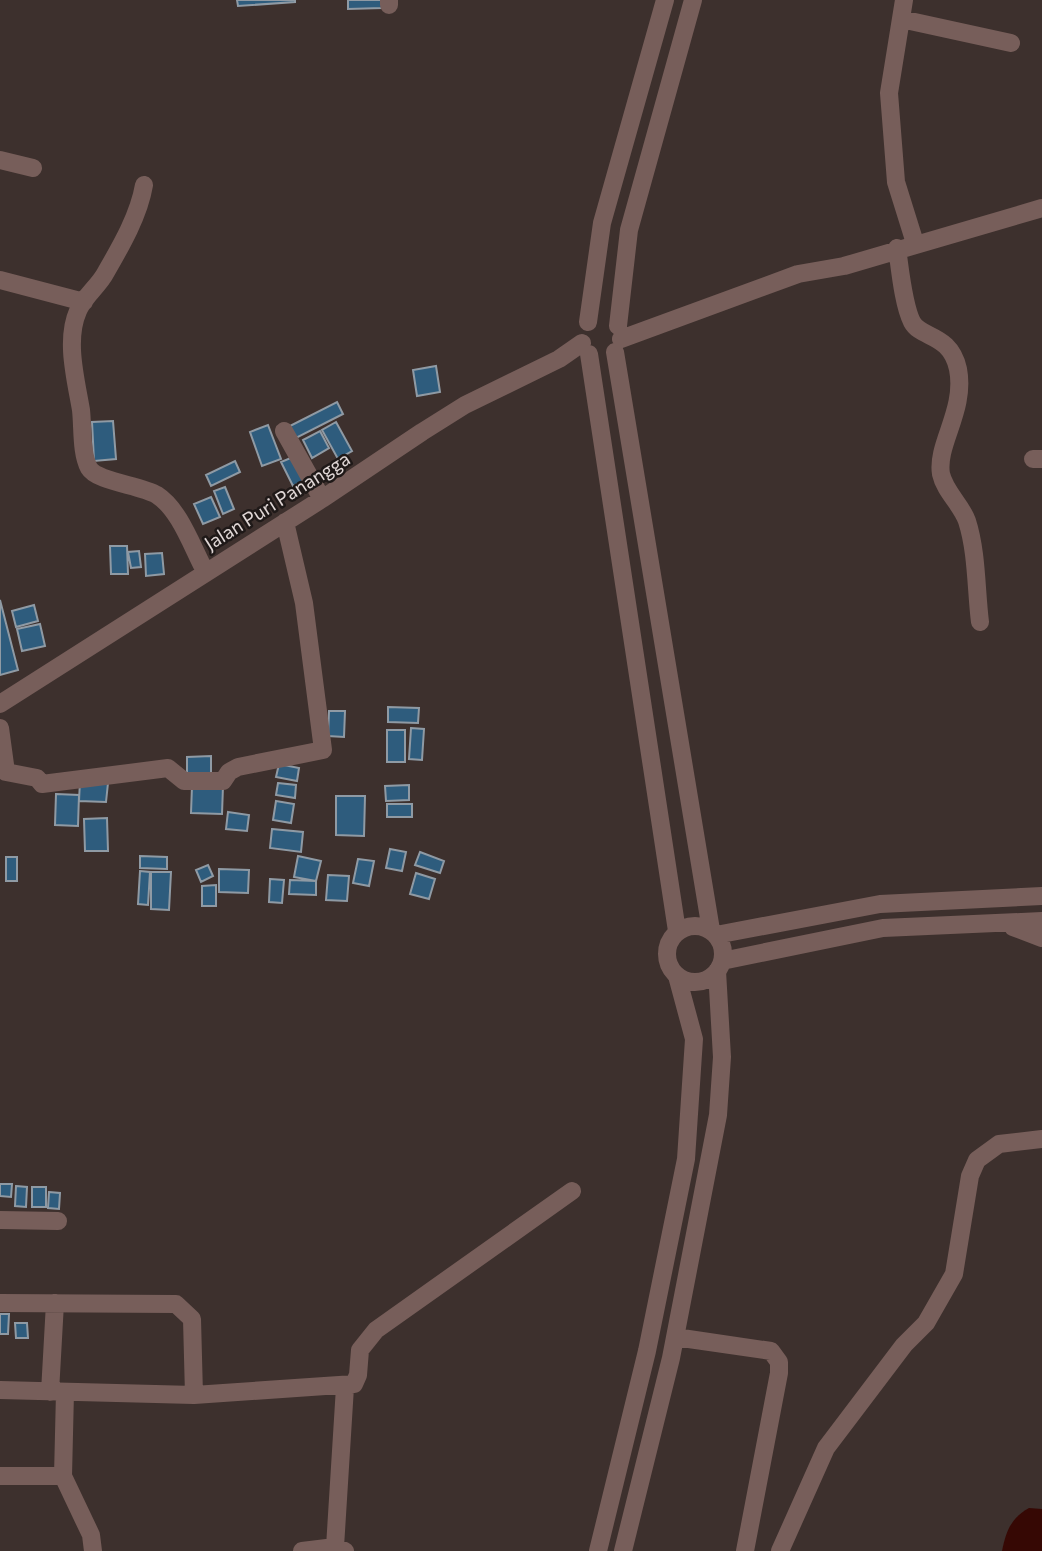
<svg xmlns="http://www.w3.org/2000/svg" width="1042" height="1551" viewBox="0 0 1042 1551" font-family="Commissioner,sans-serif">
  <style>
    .water { fill: #360804 }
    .building { fill: #2e5c7d; stroke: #8f9aa4; stroke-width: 2 }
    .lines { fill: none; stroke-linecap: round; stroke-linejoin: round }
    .minor { stroke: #775e5a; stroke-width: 18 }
    .labels { text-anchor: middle; stroke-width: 5; stroke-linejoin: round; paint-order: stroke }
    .street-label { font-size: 19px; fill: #e0d7d6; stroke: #1f1918 }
  </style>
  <rect width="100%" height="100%" fill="#3d302d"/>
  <!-- water -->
  <path class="water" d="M 1029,1508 L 1042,1509 L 1042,1551 L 1002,1551 C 1006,1531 1011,1518 1029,1508 Z"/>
  <!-- building -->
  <path class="building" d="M 237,0 L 295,0 L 295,2 L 238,6 Z
    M 348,0 L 382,0 L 382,8 L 348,9 Z
    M 436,366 L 440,392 L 417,396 L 413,370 Z
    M 337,402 L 343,414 L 292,440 L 286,428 Z
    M 113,421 L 116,459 L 94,461 L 92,422 Z
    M 336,422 L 352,451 L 338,459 L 322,430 Z
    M 268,425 L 281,459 L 262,466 L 250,432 Z
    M 320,431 L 329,448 L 312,458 L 303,440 Z
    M 293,457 L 305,481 L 293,486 L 281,462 Z
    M 235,461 L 240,472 L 211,486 L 206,475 Z
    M 225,487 L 234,509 L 223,514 L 214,491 Z
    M 211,497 L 220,517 L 203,524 L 194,504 Z
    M 110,546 L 127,546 L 128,574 L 111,574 Z
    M 139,551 L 141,567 L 131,568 L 128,552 Z
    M 162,553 L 164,574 L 146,576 L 145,554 Z
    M 0,600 L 18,670 L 0,675 Z
    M 34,605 L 38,621 L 16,627 L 12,611 Z
    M 40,624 L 45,646 L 22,651 L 17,629 Z
    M 388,707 L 419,708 L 418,723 L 388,722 Z
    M 329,711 L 345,711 L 344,737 L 328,736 Z
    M 411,728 L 424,729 L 422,760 L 409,759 Z
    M 387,730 L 405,730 L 405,762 L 387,762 Z
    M 211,756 L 211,775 L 187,775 L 187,757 Z
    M 279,764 L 299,768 L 297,781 L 276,777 Z
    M 80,781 L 108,783 L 106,802 L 79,801 Z
    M 278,783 L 296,785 L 295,798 L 276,795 Z
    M 409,785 L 409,800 L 386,801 L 385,786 Z
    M 192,786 L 223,786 L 222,814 L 191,813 Z
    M 56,794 L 79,795 L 78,826 L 55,825 Z
    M 336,796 L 365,796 L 364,836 L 336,835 Z
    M 276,801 L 294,804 L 291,823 L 273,820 Z
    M 387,804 L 412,804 L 412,817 L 387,817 Z
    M 228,812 L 249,815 L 247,831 L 226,829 Z
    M 107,818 L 108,851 L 85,851 L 84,819 Z
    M 272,829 L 303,832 L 301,852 L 270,848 Z
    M 390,849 L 406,852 L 402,871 L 386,868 Z
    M 420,852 L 444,861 L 440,873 L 415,865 Z
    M 140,856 L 167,857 L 167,869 L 140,868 Z
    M 298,856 L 321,861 L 316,881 L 294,877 Z
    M 6,857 L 17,857 L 17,881 L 6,881 Z
    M 358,859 L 374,861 L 369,886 L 353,883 Z
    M 208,865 L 213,876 L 201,882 L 196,870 Z
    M 219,869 L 249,870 L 248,893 L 219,892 Z
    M 140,871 L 150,872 L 148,905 L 138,904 Z
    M 151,872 L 171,872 L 169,910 L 151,909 Z
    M 416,873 L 435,879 L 429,899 L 410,894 Z
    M 328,875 L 349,876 L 347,901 L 326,900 Z
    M 270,879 L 284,880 L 282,903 L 269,902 Z
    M 290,880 L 316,881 L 316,895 L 289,894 Z
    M 216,885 L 216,906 L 202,906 L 202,886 Z
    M 0,1184 L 12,1184 L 11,1197 L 0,1196 Z
    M 16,1186 L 27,1187 L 26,1207 L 15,1206 Z
    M 32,1187 L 46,1187 L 46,1207 L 32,1207 Z
    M 49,1192 L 60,1193 L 59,1209 L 48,1208 Z
    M 0,1314 L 9,1314 L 8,1334 L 0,1334 Z
    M 15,1323 L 27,1323 L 28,1338 L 16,1338 Z"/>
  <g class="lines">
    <!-- minor -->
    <path class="minor" d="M 904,0 L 889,93 L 896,182 L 915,243
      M 389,5 L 389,0
      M 901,19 L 1011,43
      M 0,160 L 33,168
      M 144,185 C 139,215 121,246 106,272 C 99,286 84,296 78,311 C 65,340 76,380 81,410 C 83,428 81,453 89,468 C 97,482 141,485 157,495 C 180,510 192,547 205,571
      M 897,248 C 900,268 903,304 912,322 C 921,339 950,333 958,369 C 966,411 936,444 941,474 C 945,492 961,504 967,521 C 977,552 976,590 980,622
      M 0,280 L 84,302
      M 588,322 L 602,223 L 665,0
      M 618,326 L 629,230 L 693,0
      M 621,339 L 798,274 L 844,266 L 1042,208
      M 615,352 L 711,930
      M 589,354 L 677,931
      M 284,431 L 322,499
      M 1033,459 L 1042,459
      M 0,704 L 322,499 L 422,432 L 465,405 L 559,359 L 582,343
      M 0,728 L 6,772 L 37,778 L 42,784 L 168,768 L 184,781 L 223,781 L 229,772 L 238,767 L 323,750 L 304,603 L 285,522
      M667 954a28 28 0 1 1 56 0a28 28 0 1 1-56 0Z
      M 1013,927 L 1042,938
      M 716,935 L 880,904 L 1042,896
      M 722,961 L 883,928 L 1042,921
      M 0,1220 L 58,1221
      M 0,1303 L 176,1304 L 192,1319 L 194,1395
      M 675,1337 L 771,1351 L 779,1362 L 779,1373 L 745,1551
      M 0,1390 L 194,1395 L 354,1384 L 358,1375 L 360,1350 L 376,1330 L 572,1191
      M 50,1392 L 55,1303
      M 0,1476 L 63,1476 L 65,1392
      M 63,1476 L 91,1535 L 93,1551
      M 335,1547 L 345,1387
      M 302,1551 L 335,1547 L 345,1551
      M 598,1551 L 647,1351 L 686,1159 L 694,1039 L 677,976
      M 623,1551 L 671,1358 L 718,1115 L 722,1057 L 717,971
      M 780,1551 L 826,1448 L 904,1345 L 926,1323 L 954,1274 L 970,1176 L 977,1160 L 999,1144 L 1042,1139"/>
  </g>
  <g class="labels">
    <!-- street labels -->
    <g class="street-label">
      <text transform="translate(277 501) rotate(-32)" y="7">Jalan Puri Panangga</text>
    </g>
  </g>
</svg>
